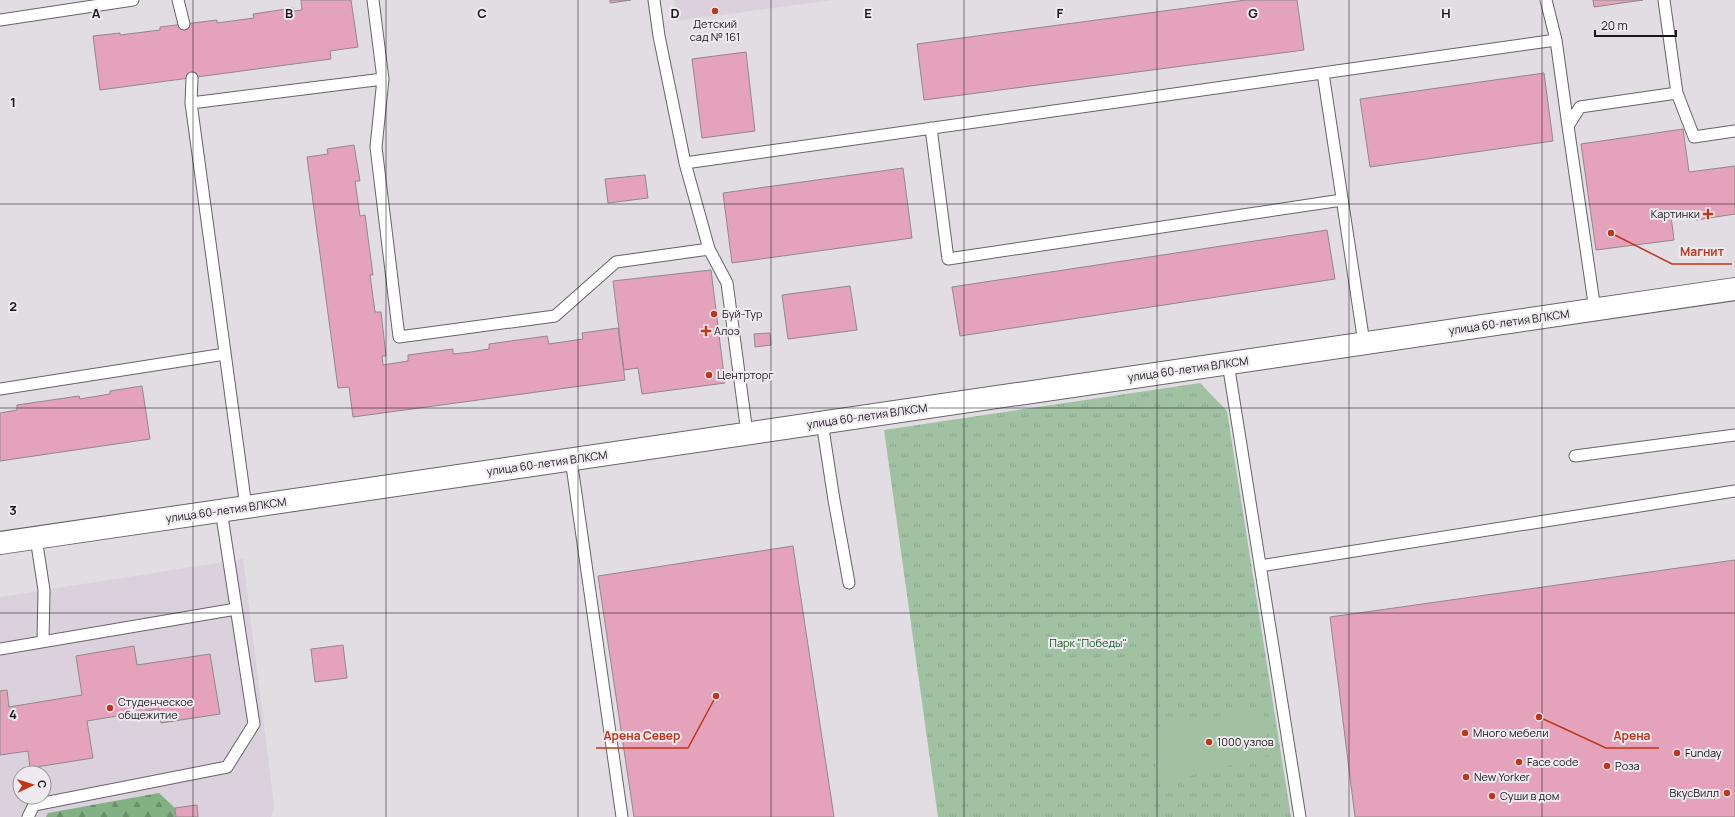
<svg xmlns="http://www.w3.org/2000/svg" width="1735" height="817" viewBox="0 0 1735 817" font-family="Manrope,sans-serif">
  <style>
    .built { fill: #dad1dd; fill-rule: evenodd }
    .forest { fill: url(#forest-firs) }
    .park { fill: url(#park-tufts) }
    .pitch { fill: #a1c1a3 }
    .building { fill: #e4a3ba; stroke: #90898b }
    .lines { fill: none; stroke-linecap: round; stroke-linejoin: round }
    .service-casing { stroke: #676368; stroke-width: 13 }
    .tertiary-casing { stroke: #676368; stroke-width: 24 }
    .service { stroke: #fff; stroke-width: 11 }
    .tertiary { stroke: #fff; stroke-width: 22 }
    .grid { fill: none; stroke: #19171a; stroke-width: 1; stroke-opacity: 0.55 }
    .poi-dot { fill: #c1361a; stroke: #efeaf0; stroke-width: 1.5 }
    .labels { text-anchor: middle; stroke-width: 4; stroke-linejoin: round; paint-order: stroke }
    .poi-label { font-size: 11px; fill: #19171a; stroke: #efeaf0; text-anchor: start }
    .street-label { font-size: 11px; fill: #19171a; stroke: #efeaf0 }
    .park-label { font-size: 11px; fill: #11581f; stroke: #efeaf0 }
    .grid-label { font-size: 13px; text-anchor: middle; font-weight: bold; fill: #19171a; stroke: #efeaf0; stroke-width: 4; stroke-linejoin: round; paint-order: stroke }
    .leader { fill: none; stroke: #c1361a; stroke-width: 1.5 }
    .callout-dot { fill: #c1361a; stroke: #efeaf0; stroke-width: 1.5 }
    .callout-label { font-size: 12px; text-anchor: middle; font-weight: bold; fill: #c1361a; stroke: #efeaf0; stroke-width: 4; stroke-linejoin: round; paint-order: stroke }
  </style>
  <defs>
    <pattern id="forest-firs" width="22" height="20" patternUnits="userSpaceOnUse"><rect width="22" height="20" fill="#82b184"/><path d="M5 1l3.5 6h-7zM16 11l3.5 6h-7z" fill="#6a8f6b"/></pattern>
    <pattern id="park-tufts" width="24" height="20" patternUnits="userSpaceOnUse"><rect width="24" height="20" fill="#a1c1a3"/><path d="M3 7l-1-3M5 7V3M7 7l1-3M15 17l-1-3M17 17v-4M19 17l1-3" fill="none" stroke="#8aa58c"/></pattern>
  </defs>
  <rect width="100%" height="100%" fill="#e1dde3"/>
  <!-- built -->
  <path class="built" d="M 674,0 L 833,0 L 677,21 Z
    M 243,559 L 274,805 L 271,817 L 0,817 L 0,597 ZM 20,773 L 44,773 L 44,797 L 20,797 Z"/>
  <!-- forest -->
  <path class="forest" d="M 159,793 L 175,808 L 176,817 L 46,817 L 48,813 Z"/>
  <!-- park -->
  <path class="park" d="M 1200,383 L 1227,411 L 1291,817 L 938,817 L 884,430 Z"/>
  <!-- pitch -->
  <path class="pitch" d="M 1262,709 L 1270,755 L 1159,784 L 1148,729 Z"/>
  <!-- building -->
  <path class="building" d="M 301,0 L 351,0 L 358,47 L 330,51 L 331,59 L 100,90 L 93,36 L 120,33 L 120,35 L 160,30 L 160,27 L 217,20 L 217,23 L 254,18 L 253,14 L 293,8 L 294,11 L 302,10 Z
    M 610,0 L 631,0 L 610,3 Z
    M 1246,0 L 1297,0 L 1304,50 L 924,100 L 917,44 Z
    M 1593,0 L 1643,0 L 1594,7 Z
    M 746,52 L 755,131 L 702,138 L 692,59 Z
    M 1544,73 L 1553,141 L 1370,167 L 1360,99 Z
    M 1683,129 L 1689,172 L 1735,166 L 1735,214 L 1696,220 L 1694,213 L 1671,216 L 1674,240 L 1596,250 L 1581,144 Z
    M 354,145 L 360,181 L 355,181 L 360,216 L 365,215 L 373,275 L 370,275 L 375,312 L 381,312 L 386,356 L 382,356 L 383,365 L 408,361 L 408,355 L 453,349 L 453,354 L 471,352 L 489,349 L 489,344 L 547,336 L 549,344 L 583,339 L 582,333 L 618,328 L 625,380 L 353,417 L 349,387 L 338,388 L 307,157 L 328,154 L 327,149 Z
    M 903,168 L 912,238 L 732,263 L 723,193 Z
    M 645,175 L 648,198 L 608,203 L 605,179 Z
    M 1327,230 L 1335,279 L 960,336 L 952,287 Z
    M 711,270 L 725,383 L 642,394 L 638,368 L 624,370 L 613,281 Z
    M 850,286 L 857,330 L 788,339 L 782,295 Z
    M 770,333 L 771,345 L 755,347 L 754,334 Z
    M 142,386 L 150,439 L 0,461 L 0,413 L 17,410 L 17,405 L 79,396 L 80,399 L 110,394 L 110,391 Z
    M 793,546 L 834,817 L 634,817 L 598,576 Z
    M 1735,560 L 1735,817 L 1355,817 L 1330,617 Z
    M 343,645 L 347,678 L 315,682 L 311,649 Z
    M 134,646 L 137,665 L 210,654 L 220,714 L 161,723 L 159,709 L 87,721 L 93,758 L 30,768 L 28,751 L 0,755 L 0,691 L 7,690 L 9,707 L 82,695 L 76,656 Z
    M 197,805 L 198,817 L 176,817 L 175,808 Z"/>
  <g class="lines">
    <defs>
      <path id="service" d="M 178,0 L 184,24
        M 654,0 L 659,36 L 685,163 L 709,249 L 727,283 L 747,433
        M 1546,0 L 1556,40 L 1568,126
        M 1664,0 L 1677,93 L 1694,137 L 1735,131
        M 0,20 L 133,0
        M 1323,73 L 1364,343
        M 192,78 L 191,103 L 246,507
        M 383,79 L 376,147 L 399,337 L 555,316 L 616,262 L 709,249
        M 191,103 L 383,79 L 373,0
        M 931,128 L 948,259 L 1342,200
        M 685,163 L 1556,40
        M 1595,310 L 1568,126 L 1580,107 L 1677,93
        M 1228,363 L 1300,817
        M 0,389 L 225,354
        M 822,422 L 834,500 L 849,583
        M 1575,456 L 1735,435
        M 571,459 L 622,817
        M 36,538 L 44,590 L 43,641
        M 1260,566 L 1735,491
        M 0,649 L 236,609
        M 28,817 L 34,805 L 227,767 L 254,724 L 221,510"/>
      <path id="tertiary" d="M 0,543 L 1735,289"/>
    </defs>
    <!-- service casing -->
    <use href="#service" class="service-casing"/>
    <!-- tertiary casing -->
    <use href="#tertiary" class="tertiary-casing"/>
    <!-- service -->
    <use href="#service" class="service"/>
    <!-- tertiary -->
    <use href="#tertiary" class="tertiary"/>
  </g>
  <!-- grid -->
  <path class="grid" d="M 193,0 L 193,817M 386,0 L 386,817M 578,0 L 578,817M 771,0 L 771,817M 964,0 L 964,817M 1157,0 L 1157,817M 1349,0 L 1349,817M 1542,0 L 1542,817M 0,204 L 1735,204M 0,408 L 1735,408M 0,613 L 1735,613"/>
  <!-- markers -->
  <g class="poi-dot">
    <circle cx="715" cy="11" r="4"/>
    <path d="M1706 208h4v4h4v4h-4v4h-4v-4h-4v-4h4z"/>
    <circle cx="714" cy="314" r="4"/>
    <path d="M704 325h4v4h4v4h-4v4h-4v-4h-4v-4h4z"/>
    <circle cx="709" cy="375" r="4"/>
    <circle cx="110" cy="708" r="4"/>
    <circle cx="1465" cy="733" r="4"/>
    <circle cx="1209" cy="742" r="4"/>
    <circle cx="1677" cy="753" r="4"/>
    <circle cx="1519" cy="762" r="4"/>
    <circle cx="1607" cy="766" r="4"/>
    <circle cx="1466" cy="777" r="4"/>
    <circle cx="1727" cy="793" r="4"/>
    <circle cx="1492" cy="796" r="4"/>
  </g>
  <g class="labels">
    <!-- poi labels -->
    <g class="poi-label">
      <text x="715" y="28" text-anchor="middle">Детский<tspan x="715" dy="13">сад № 161</tspan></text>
      <text x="1700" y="218" text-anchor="end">Картинки</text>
      <text x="722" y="318">Буй-Тур</text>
      <text x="714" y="335">Алоэ</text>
      <text x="717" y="379">Центрторг</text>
      <text x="118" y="706">Студенческое<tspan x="118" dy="13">общежитие</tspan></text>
      <text x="1473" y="737">Много мебели</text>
      <text x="1217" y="746">1000 узлов</text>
      <text x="1685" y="757">Funday</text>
      <text x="1527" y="766">Face code</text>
      <text x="1615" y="770">Роза</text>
      <text x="1474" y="781">New Yorker</text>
      <text x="1719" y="797" text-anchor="end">ВкусВилл</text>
      <text x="1500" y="800">Суши в дом</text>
    </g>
    <!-- street labels -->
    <g class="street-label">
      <text transform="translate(1509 322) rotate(-8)" y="4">улица 60-летия ВЛКСМ</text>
      <text transform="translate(1188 369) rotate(-8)" y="4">улица 60-летия ВЛКСМ</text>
      <text transform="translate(867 416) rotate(-8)" y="4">улица 60-летия ВЛКСМ</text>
      <text transform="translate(547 463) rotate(-8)" y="4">улица 60-летия ВЛКСМ</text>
      <text transform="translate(226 510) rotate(-8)" y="4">улица 60-летия ВЛКСМ</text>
    </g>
    <!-- park labels -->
    <g class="park-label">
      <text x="1088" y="647">Парк "Победы"</text>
    </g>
  </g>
  <g class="grid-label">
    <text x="96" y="18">A</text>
    <text x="289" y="18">B</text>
    <text x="482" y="18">C</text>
    <text x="675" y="18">D</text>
    <text x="868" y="18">E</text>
    <text x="1060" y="18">F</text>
    <text x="1253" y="18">G</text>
    <text x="1446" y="18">H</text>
    <text x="13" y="107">1</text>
    <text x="13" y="311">2</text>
    <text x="13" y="515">3</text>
    <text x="13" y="719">4</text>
  </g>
  <!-- callouts -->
  <path class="leader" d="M1611 233L1672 264H1732M1539 717L1606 748H1659M716 696L688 748H596"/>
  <g class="callout-dot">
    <circle cx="1611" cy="233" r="4"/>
    <circle cx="1539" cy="717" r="4"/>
    <circle cx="716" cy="696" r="4"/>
  </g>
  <g class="callout-label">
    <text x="1702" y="256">Магнит</text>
    <text x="1632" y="740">Арена</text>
    <text x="642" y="740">Арена Север</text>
  </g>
  <!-- north arrow -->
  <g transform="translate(32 785) rotate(86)"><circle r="19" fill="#efeaf0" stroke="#99969a"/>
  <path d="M0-3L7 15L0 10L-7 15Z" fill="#c1361a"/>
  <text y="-6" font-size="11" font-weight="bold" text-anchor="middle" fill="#19171a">С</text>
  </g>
  <!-- scale -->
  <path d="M1595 30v6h81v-6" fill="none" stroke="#19171a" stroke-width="2"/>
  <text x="1601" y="30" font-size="12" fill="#19171a" stroke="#efeaf0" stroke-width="3" paint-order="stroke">20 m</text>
</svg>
